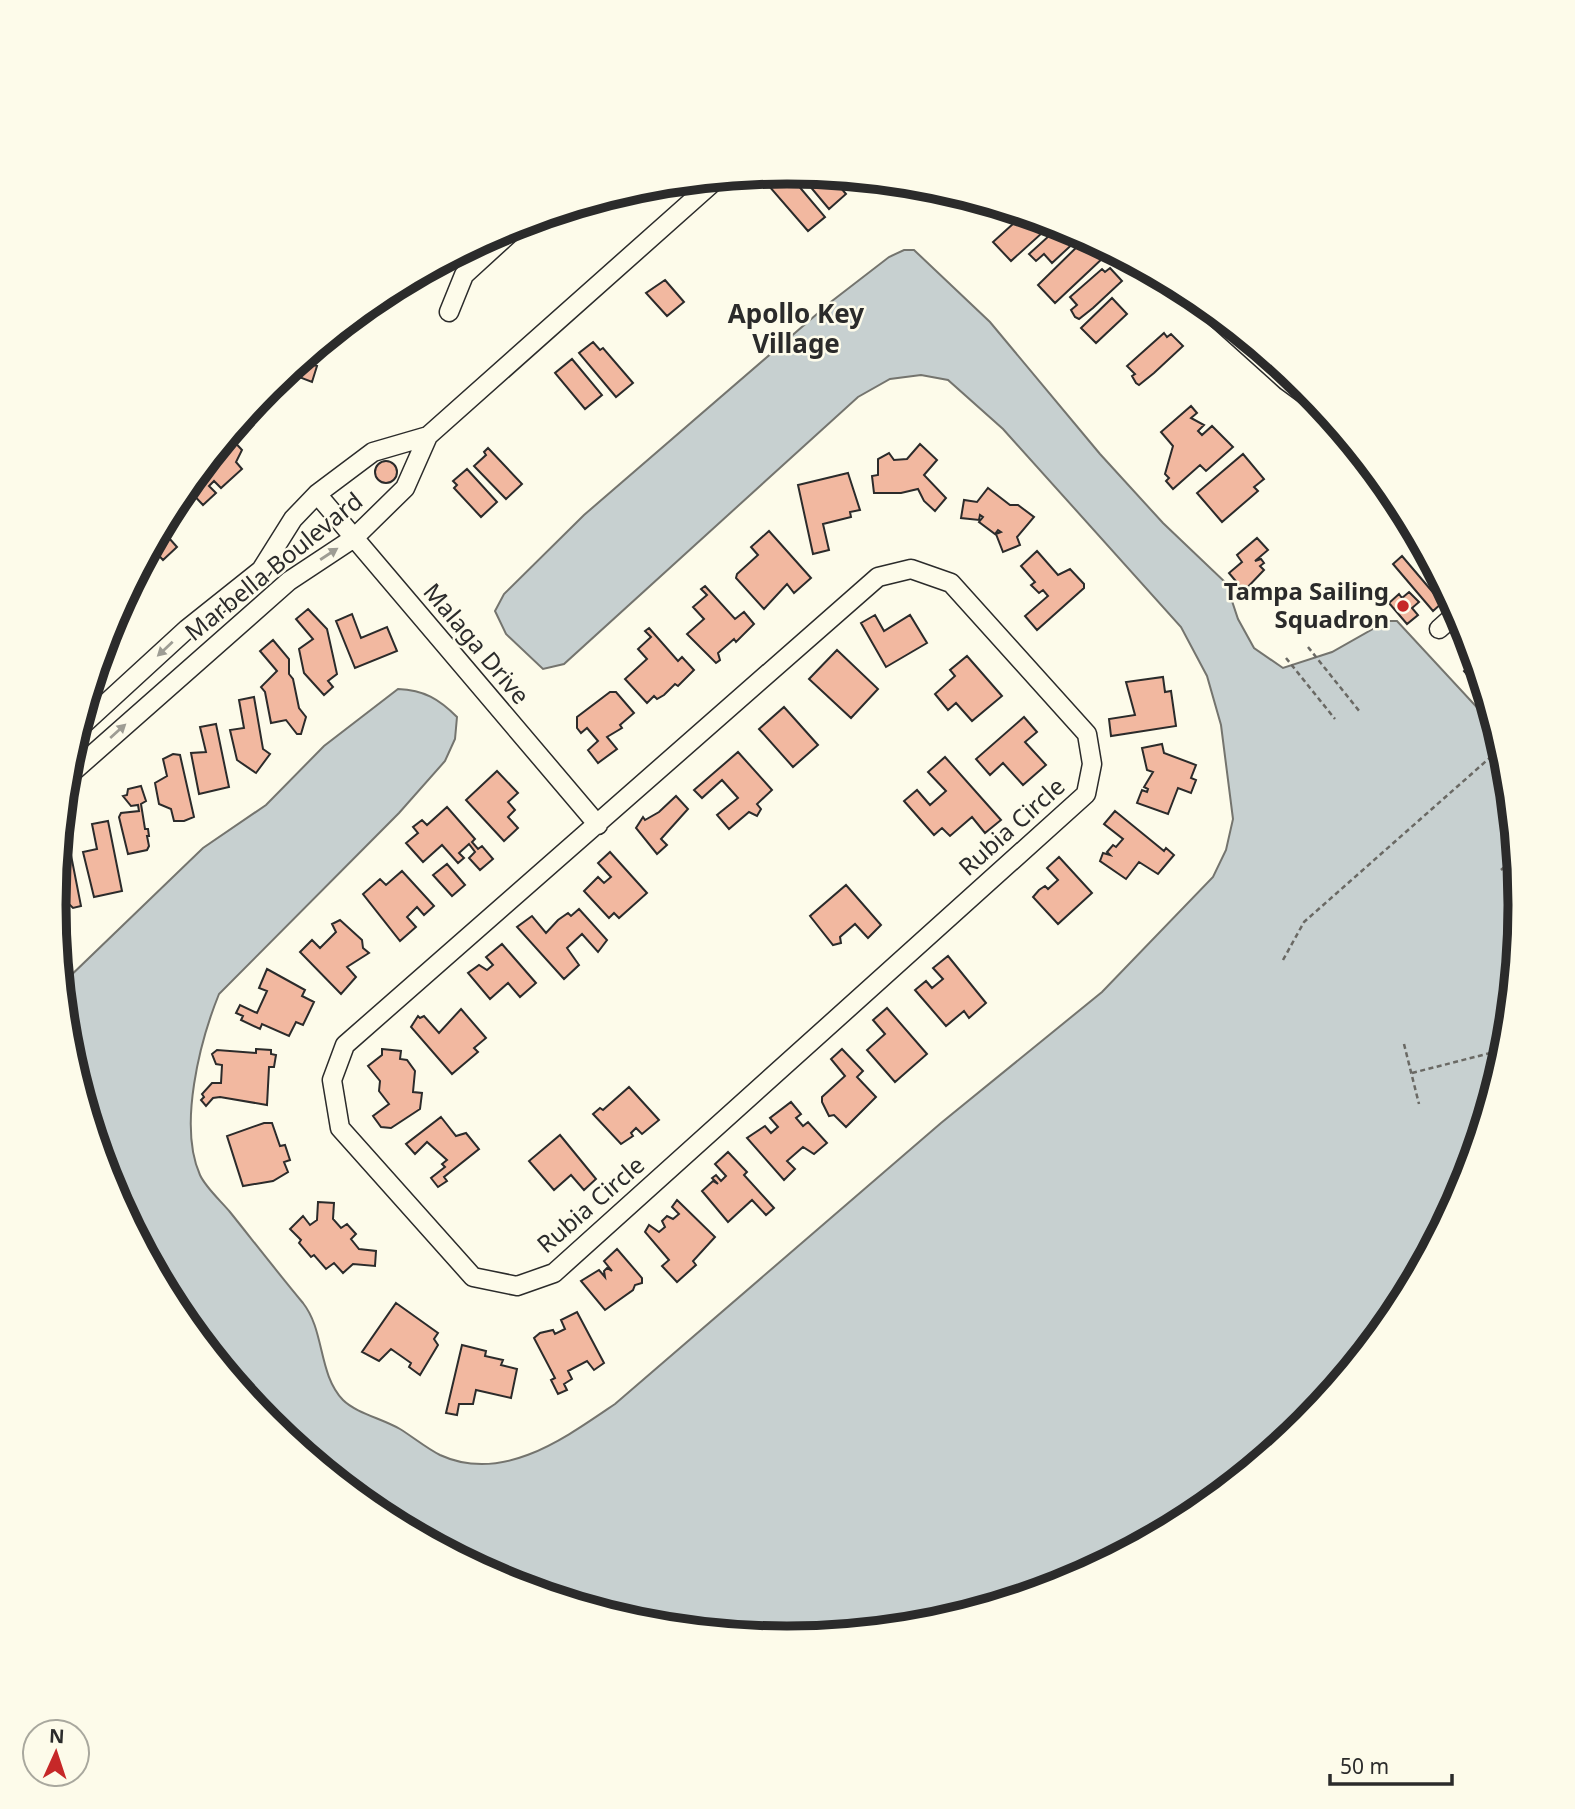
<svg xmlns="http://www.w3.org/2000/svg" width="1575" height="1809" viewBox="0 0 1575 1809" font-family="'Noto Sans',sans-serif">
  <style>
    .water { fill: #c7d0d0; stroke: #74746e; stroke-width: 2 }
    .building { fill: #f2b8a0; stroke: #2b2b2b; stroke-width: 2 }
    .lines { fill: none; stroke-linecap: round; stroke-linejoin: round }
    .minor-casing { stroke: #2b2b2b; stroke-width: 21 }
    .major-casing { stroke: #2b2b2b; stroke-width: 26 }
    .path { stroke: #6a6964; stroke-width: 2.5; stroke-dasharray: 5 3.5; stroke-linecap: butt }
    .minor { stroke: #fdfbea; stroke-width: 18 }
    .major { stroke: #fdfbea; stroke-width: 23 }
    .oneway { fill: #9e9d94 }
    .poi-dot { fill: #c62828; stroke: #fdfbea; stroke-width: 2.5 }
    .labels { text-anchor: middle; stroke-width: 5; stroke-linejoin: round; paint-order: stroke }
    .street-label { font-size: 24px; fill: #2b2b2b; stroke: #fdfbea }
    .poi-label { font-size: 24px; font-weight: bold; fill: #2b2b2b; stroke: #fdfbea; text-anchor: end }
    .neighbourhood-label { font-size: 26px; font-weight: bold; fill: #2b2b2b; stroke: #fdfbea }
    .rim { fill: none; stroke: #2b2b2b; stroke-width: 9 }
  </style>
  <rect width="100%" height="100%" fill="#fdfbea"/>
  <!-- water -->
  <path class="water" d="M 904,250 L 914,250 L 990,322 L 1100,454 L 1163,523 L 1226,583 L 1238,619 L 1254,648 L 1283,668 L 1332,652 L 1387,621 L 1397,621 L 1497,729 L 1507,762 L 1521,905 L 1507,1048 L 1465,1185 L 1397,1312 L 1306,1423 L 1195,1514 L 1068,1582 L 930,1624 L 787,1638 L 644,1624 L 507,1582 L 380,1514 L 269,1423 L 178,1312 L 110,1185 L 68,1047 L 62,984 L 203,848 L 266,805 L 324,746 L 398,689 C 424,690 439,699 457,717 L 455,739 L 445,761 L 399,813 L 219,994 C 200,1041 178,1126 200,1175 C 206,1188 221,1201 230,1212 C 254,1242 278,1273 303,1303 C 325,1331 318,1374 343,1400 C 356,1413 383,1419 400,1429 C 413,1437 426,1448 440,1455 C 503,1484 565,1438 615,1404 L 941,1123 L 1102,992 L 1213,877 L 1226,850 L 1233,819 L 1221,725 L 1207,676 L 1181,627 L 1003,429 L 948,380 L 921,375 L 890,379 L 858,397 L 564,664 L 543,669 L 506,634 L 495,611 L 504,594 L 584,515 L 832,301 L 889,257 Z"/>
  <!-- building -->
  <path class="building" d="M 786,171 L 825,217 L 808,231 L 768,185 Z
    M 798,172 L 830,175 L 846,194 L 829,209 Z
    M 1024,214 L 1053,223 L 1011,261 L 993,242 Z
    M 1061,225 L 1069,227 L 1078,239 L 1052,263 L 1044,254 L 1036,261 L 1029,254 Z
    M 1086,238 L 1104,257 L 1055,303 L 1038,285 Z
    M 1110,268 L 1122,281 L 1093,308 L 1079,319 L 1075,317 L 1071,310 L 1077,305 L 1070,297 L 1102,269 L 1105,272 Z
    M 665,280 L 684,302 L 667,316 L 646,293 Z
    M 1112,298 L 1127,314 L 1096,343 L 1081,328 Z
    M 1164,333 L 1167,337 L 1171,334 L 1183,346 L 1154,373 L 1139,385 L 1136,383 L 1132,376 L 1135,374 L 1127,366 Z
    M 593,342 L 600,350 L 603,348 L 633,383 L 616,397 L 579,353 Z
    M 572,359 L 602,395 L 585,409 L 555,373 Z
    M 299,361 L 317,366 L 312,382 L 286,372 Z
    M 277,379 L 283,385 L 276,391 L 278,393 L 271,399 L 266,392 L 257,401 Z
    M 1191,406 L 1197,413 L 1191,418 L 1204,425 L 1198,431 L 1202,435 L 1212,426 L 1233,447 L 1206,471 L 1200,465 L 1173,489 L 1166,481 L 1169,478 L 1165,474 L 1173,446 L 1161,432 Z
    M 228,435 L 242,450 L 236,462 L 242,469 L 221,488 L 214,481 L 209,486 L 216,493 L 203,505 L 186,487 Z
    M 920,444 L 937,460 L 924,475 L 946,498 L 935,511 L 924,501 L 918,489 L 901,493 L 874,493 L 872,476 L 878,475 L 878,459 L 889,453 L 894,460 L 907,459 Z
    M 488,448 L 522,484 L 506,499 L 474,466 L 486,455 L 484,452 Z
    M 1243,454 L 1264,479 L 1254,487 L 1258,491 L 1222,522 L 1197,493 Z
    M375 472a11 11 0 1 1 22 0a11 11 0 1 1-22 0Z
    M 467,469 L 497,502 L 481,517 L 454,488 L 457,485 L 453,481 Z
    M 848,473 L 860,510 L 850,512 L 851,517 L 823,524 L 829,550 L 813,554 L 798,485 Z
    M 988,488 L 1010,505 L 1018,505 L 1034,517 L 1017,537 L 1020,545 L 1003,552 L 996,534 L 1001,532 L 998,530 L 995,534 L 979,522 L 983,517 L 980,515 L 979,520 L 961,518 L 964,500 L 977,502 Z
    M 161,529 L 177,547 L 163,560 L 151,547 Z
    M 769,531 L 811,578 L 794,593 L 787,584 L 764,609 L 736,578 L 737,574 L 758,555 L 751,547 Z
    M 1257,538 L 1268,550 L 1255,561 L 1261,559 L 1264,563 L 1260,566 L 1264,570 L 1244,591 L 1229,573 L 1242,562 L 1237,555 Z
    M 1037,551 L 1058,575 L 1070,569 L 1084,584 L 1084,588 L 1037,630 L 1025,616 L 1048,596 L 1043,590 L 1039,593 L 1031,585 L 1035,582 L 1021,566 Z
    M 1402,556 L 1442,603 L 1433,611 L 1393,564 Z
    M 705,586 L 735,619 L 744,612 L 754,624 L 736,642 L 734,639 L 718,653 L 720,660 L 716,663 L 687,634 L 704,619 L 693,607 L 707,595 L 701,589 Z
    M 1409,592 L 1419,602 L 1412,608 L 1418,615 L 1407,624 L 1389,603 L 1399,594 L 1402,598 Z
    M 308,609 L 327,629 L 337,674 L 328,681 L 333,687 L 324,695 L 304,673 L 299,649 L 313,639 L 296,619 Z
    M 352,614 L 361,638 L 387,627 L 397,651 L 355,668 L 336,621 Z
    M 875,615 L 884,631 L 910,615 L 927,643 L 886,667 L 861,623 Z
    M 649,628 L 678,661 L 682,657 L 694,670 L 678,686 L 675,684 L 664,695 L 657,699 L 654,696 L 647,703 L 625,679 L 647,659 L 638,649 L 651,637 L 645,631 Z
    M 273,640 L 289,659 L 289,674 L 293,679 L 299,708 L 306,717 L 301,734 L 297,734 L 286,720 L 271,723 L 265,692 L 261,687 L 277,671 L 260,651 Z
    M 837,650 L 878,689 L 851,718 L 809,679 Z
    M 967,656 L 1002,696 L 972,721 L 956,703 L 948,710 L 935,694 L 955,676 L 950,670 Z
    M 1476,661 L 1487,698 L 1464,671 Z
    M 1163,677 L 1165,692 L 1171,691 L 1176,726 L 1111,736 L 1109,719 L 1135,715 L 1126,682 Z
    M 610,692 L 616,692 L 634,713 L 620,725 L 622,728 L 607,737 L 617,749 L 598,763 L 588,750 L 598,741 L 587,728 L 581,733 L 577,728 L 577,717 Z
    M 254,697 L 263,749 L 270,754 L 256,773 L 237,760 L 230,730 L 244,728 L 239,700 Z
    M 784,707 L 818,745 L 793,767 L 759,729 Z
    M 1024,717 L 1037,732 L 1025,742 L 1046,765 L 1023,785 L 1003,763 L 990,775 L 976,759 Z
    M 216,724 L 229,787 L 199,794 L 191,753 L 206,752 L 200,727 Z
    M 1162,744 L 1164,753 L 1196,765 L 1191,778 L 1196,780 L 1191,793 L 1178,788 L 1168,814 L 1137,803 L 1142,790 L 1147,792 L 1148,789 L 1144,787 L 1153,772 L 1147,770 L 1142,748 Z
    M 738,752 L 772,790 L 757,804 L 761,809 L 757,816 L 749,812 L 729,829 L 717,815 L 738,798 L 722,780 L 702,798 L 694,790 Z
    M 173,754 L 180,755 L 194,817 L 184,821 L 174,821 L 171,809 L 159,804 L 155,783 L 167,776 L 163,759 Z
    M 945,757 L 1001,820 L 985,833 L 972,817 L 950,836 L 942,828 L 934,835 L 904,801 L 917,790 L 930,805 L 946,791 L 928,772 Z
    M 497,771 L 518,793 L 508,802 L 515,810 L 508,817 L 518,828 L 504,841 L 466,800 Z
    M 141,786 L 146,801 L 141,804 L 145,829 L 148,829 L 149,836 L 147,836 L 149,846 L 147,850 L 128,854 L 119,817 L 121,813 L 139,811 L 138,805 L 131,806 L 123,796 L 127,795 L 128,789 Z
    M 676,796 L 688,809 L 661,839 L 667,845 L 657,854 L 636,828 L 643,817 L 645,820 L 659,812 Z
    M 447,807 L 475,839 L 472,842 L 478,849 L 482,846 L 493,859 L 480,870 L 469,858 L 475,852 L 469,844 L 459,853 L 464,858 L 458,863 L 442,845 L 423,862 L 406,843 L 418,833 L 413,827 L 422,820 L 427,825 Z
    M 1115,811 L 1164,851 L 1166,848 L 1174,855 L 1158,874 L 1139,862 L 1126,879 L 1100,861 L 1103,853 L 1110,855 L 1107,852 L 1113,845 L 1116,847 L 1123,839 L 1104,824 Z
    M 108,821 L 122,891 L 94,897 L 83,852 L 97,849 L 92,824 Z
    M 70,850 L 81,906 L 73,908 L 67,902 L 54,904 L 59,852 Z
    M 610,852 L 647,893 L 619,918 L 614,913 L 609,918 L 584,891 L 598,877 L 604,883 L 611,877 L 598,863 Z
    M 1059,857 L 1092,893 L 1058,924 L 1033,897 L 1039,890 L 1045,886 L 1048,889 L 1058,880 L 1047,868 Z
    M 447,864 L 465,885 L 452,896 L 433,875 Z
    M 402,871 L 434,906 L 424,915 L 417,907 L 407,917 L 416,927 L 400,941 L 363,894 L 380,879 L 386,885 Z
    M 846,885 L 881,925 L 868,938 L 855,924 L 840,937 L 841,943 L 833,945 L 810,916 Z
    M 579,909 L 607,940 L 598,952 L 582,934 L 567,948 L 579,965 L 564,979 L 517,927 L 532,916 L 546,933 L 558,920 L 568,913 L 571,916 Z
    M 340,920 L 362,940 L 363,948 L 369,953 L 347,967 L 356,977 L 341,994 L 300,952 L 312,940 L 320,948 L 336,932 L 332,924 Z
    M 502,944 L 536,983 L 520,997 L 508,983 L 490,999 L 468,973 L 479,965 L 487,970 L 493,965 L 486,957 Z
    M 948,956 L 986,1003 L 969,1018 L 964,1011 L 946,1026 L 915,990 L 926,981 L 932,988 L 943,979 L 933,968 Z
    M 267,969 L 305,990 L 302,996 L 314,1002 L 303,1025 L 296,1022 L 289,1036 L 262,1024 L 260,1029 L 241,1020 L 243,1016 L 236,1013 L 240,1005 L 257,1013 L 267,991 L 259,988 Z
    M 887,1008 L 927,1054 L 895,1082 L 867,1050 L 885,1034 L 873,1020 Z
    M 461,1009 L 486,1038 L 474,1048 L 478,1052 L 452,1074 L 411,1027 L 418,1016 L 420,1018 L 424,1016 L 439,1033 Z
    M 256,1049 L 271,1050 L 271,1054 L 276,1055 L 274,1067 L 269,1067 L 267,1105 L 220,1097 L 213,1098 L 206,1106 L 201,1100 L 204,1097 L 202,1094 L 212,1083 L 221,1083 L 222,1065 L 216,1064 L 212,1054 L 217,1050 L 256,1053 Z
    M 382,1049 L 401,1051 L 400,1059 L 407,1060 L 415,1071 L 413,1092 L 422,1093 L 420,1109 L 391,1128 L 381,1127 L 373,1116 L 389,1104 L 379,1091 L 380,1081 L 368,1066 L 382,1055 Z
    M 842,1049 L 863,1071 L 857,1077 L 876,1097 L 846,1127 L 834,1115 L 829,1116 L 822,1102 L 822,1097 L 845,1076 L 831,1059 Z
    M 629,1087 L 659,1120 L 642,1134 L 636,1128 L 631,1133 L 633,1136 L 621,1144 L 593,1114 L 600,1108 L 603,1110 Z
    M 791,1102 L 801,1114 L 796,1118 L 803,1126 L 808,1122 L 827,1143 L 814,1154 L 803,1147 L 787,1161 L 795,1169 L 784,1180 L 747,1138 L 765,1126 L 771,1133 L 778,1127 L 770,1118 Z
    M 441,1117 L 456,1136 L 466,1133 L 479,1149 L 444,1177 L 447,1181 L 438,1187 L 431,1178 L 445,1167 L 442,1164 L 447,1160 L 427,1142 L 415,1154 L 406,1144 Z
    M 264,1123 L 272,1123 L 280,1146 L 285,1145 L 290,1160 L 284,1162 L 288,1172 L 273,1181 L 243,1186 L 227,1136 Z
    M 560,1135 L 596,1179 L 584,1190 L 571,1175 L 554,1190 L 529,1161 Z
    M 728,1152 L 747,1172 L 744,1175 L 774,1208 L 766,1215 L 752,1200 L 728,1222 L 702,1191 L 713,1181 L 718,1184 L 712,1178 L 716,1175 L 721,1181 L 726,1176 L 715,1164 Z
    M 677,1200 L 715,1237 L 693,1261 L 696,1265 L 677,1282 L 662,1266 L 669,1260 L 645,1232 L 649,1225 L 659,1232 L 665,1227 L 662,1221 L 667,1216 L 673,1219 L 679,1214 L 672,1207 Z
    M 318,1202 L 334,1203 L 333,1219 L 341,1228 L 347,1224 L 356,1234 L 351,1239 L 359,1249 L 376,1251 L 375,1266 L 353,1264 L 343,1273 L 334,1263 L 326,1269 L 314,1255 L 311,1257 L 299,1243 L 301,1240 L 290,1229 L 303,1216 L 310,1225 L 317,1220 Z
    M 617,1249 L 642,1278 L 642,1283 L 635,1285 L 633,1290 L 605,1310 L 581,1281 L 599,1270 L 605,1277 L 604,1271 L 607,1268 L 612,1271 L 604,1261 Z
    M 396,1303 L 438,1333 L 434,1339 L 438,1345 L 420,1375 L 409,1367 L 411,1363 L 391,1349 L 379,1361 L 362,1352 Z
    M 577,1312 L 604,1363 L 594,1370 L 587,1361 L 568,1371 L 572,1379 L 564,1384 L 567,1390 L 558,1394 L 551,1380 L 555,1378 L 534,1338 L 540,1333 L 553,1330 L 555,1334 L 565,1329 L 561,1320 Z
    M 462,1345 L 486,1351 L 485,1356 L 503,1360 L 501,1365 L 517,1369 L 511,1398 L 476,1390 L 473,1404 L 459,1404 L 457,1415 L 446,1413 Z"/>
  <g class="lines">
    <defs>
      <path id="minor" d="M 449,312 L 464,275 L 522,222
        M 317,494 L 598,825
        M 911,569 L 951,583 L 1087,734 L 1092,764 L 1086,794 L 554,1273 L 517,1286 L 473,1277 L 340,1128 L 332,1080 L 345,1045 L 878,577 Z
        M 1439,629 L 1458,612
        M 78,729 L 187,629 L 261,570 L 293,519 L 317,494 L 373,452 L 428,436
        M 67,777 L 289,581 L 354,538 L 405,488 L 428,436 L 718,178"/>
      <path id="major" d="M 1198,298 L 1288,379 L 1318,401"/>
    </defs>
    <!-- minor casing -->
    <use href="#minor" class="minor-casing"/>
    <!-- major casing -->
    <use href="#major" class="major-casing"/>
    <!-- path -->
    <path class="path" d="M 1308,647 L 1360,712
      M 1286,658 L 1335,719
      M 1501,870 L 1516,857
      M 1283,960 L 1304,922 L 1502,747
      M 1404,1044 L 1419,1104
      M 1412,1073 L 1506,1049"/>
    <!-- minor -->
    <use href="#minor" class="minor"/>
    <!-- major -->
    <use href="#major" class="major"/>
  </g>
  <!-- one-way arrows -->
  <defs><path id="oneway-solid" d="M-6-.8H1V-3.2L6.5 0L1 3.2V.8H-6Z" transform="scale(1.75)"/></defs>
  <g class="oneway">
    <use href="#oneway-solid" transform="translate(329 554) rotate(-33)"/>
    <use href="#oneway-solid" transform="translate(165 649) rotate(137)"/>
    <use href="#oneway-solid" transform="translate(118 731) rotate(-42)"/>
  </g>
  <!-- markers -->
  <circle class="poi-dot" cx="1403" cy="606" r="7"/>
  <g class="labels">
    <!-- street labels -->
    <g class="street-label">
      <text transform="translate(274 567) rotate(-39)" y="8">Marbella Boulevard</text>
      <text transform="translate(476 644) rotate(50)" y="8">Malaga Drive</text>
      <text transform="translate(1012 827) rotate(-42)" y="8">Rubia Circle</text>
      <text transform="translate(591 1205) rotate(-41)" y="8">Rubia Circle</text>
    </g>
    <!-- poi labels -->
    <g class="poi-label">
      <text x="1389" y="600">Tampa Sailing<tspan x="1389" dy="28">Squadron</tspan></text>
    </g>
    <!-- neighbourhood labels -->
    <g class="neighbourhood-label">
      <text x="796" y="323">Apollo Key<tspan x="796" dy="30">Village</tspan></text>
    </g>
  </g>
  <!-- crop -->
  <path d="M0 0H1575V1809H0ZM66 905a721 721 0 1 1 1442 0a721 721 0 1 1-1442 0Z" fill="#fdfbea" fill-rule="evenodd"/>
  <path class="rim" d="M66 905a721 721 0 1 1 1442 0a721 721 0 1 1-1442 0Z"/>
  <!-- north arrow -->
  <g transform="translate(56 1753) rotate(3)"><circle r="33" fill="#fdfbea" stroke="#a9a89e" stroke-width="2"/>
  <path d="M0-5L12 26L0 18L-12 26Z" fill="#c62828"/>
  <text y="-10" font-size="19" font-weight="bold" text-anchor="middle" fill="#2b2b2b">N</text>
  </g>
  <!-- scale -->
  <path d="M1330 1774v10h122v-10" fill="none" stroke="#2b2b2b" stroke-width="3.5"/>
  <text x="1340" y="1774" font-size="21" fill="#2b2b2b" stroke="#fdfbea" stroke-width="5" paint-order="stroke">50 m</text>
</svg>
